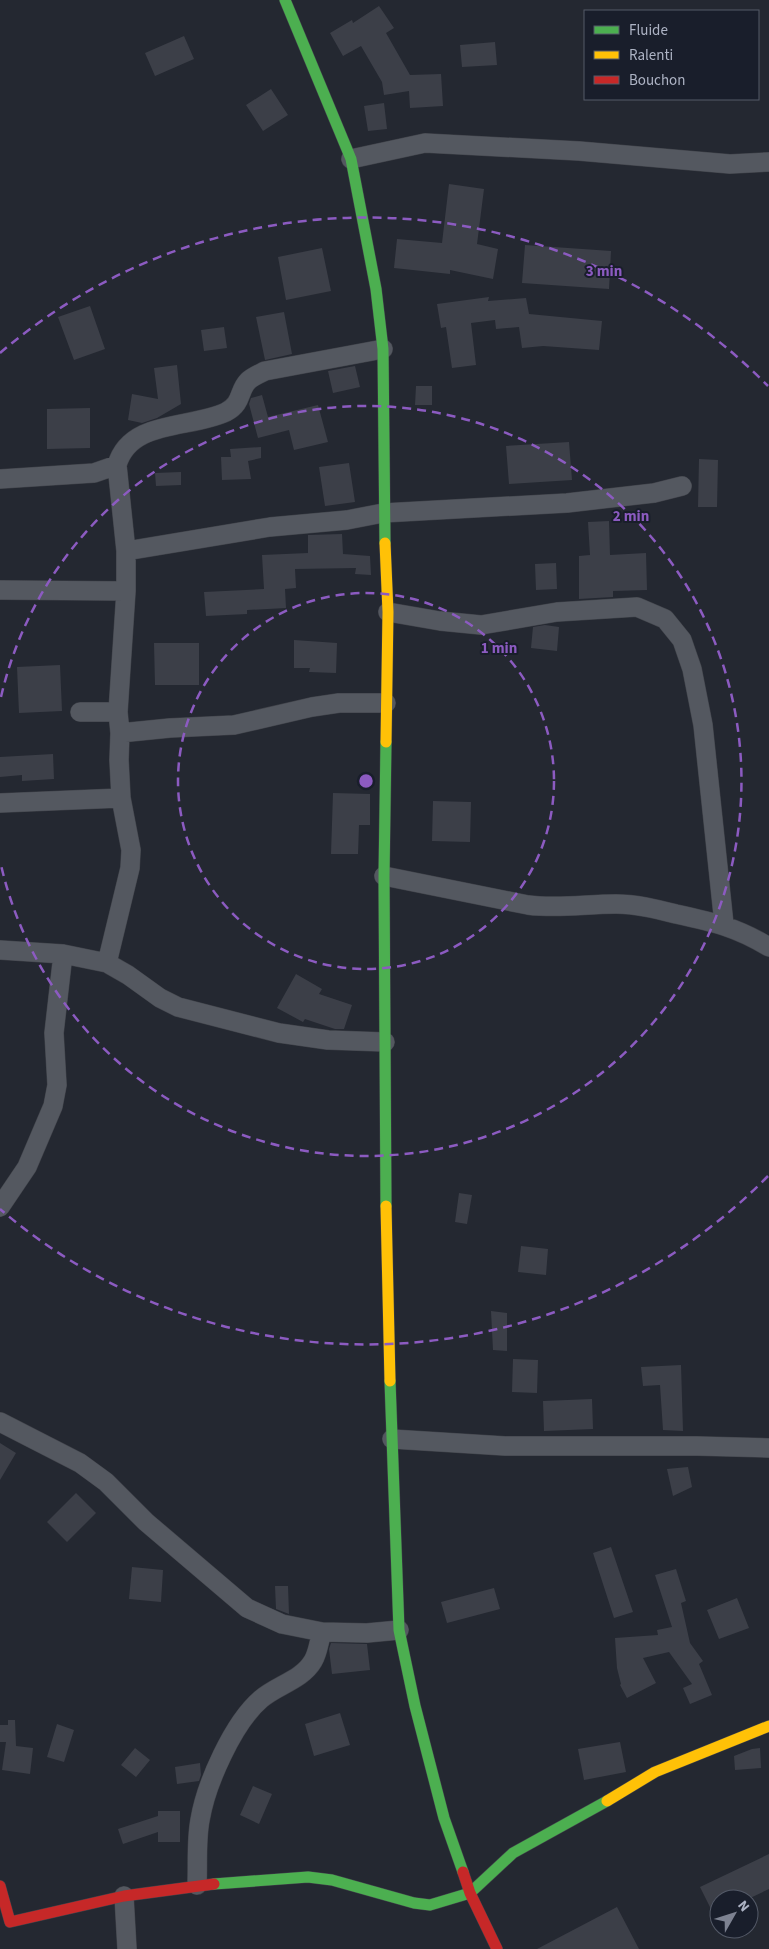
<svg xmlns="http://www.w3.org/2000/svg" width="769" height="1949" viewBox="0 0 769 1949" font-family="'Source Sans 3',sans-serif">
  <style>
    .building { fill: #3c3f48 }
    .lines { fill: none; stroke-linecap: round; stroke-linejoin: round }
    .street-casing { stroke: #40434a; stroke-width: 20 }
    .fast-casing { stroke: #40434a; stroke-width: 12 }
    .slow-casing { stroke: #40434a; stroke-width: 12 }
    .jam-casing { stroke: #40434a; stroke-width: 12 }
    .street { stroke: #545860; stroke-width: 19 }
    .fast { stroke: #4caf50; stroke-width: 11 }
    .slow { stroke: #ffc107; stroke-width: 11 }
    .jam { stroke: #c62828; stroke-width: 11 }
    .ring { fill: none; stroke: #8c5bc1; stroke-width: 2.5; stroke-dasharray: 9 6 }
    .centre { fill: #8c5bc1; stroke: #191e2b; stroke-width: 2.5 }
    .ring-label { font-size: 15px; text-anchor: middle; font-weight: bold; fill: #8c5bc1; stroke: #191e2b; stroke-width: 4; stroke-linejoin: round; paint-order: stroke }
  </style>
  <rect width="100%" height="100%" fill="#242831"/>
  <!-- building -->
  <path class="building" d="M 379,6 L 394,28 L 386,33 L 410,75 L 441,74 L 443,106 L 410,108 L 409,91 L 384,95 L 382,82 L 361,46 L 343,56 L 330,33 L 352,20 L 353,23 Z
    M 184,36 L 194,59 L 155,76 L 145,53 Z
    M 495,42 L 497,65 L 462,67 L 460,45 Z
    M 271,89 L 288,115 L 263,131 L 246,105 Z
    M 384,103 L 387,129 L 368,131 L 364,106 Z
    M 449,184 L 484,189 L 477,244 L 498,249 L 493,279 L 450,270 L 450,274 L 394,268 L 397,239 L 442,243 Z
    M 525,245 L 611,251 L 609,289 L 522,283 Z
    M 322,248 L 331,291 L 286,300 L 278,257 Z
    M 489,297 L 488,301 L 526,298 L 529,314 L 602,321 L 599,350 L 543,346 L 522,348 L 519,327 L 496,329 L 495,320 L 471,323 L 476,365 L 452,368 L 446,327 L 441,328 L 437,304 Z
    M 90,306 L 105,349 L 74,360 L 58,317 Z
    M 284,312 L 292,354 L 265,360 L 256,317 Z
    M 224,327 L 227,348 L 204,351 L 201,330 Z
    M 177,365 L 181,404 L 157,418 L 142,423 L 128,420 L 132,394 L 158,399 L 154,368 Z
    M 355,366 L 360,387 L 333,393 L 328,371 Z
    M 416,386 L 432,386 L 432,405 L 415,405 Z
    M 262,395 L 268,417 L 318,405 L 328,442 L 294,450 L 289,430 L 258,438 L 249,404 L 251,398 Z
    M 90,408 L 90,448 L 47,449 L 47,409 Z
    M 569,442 L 572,480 L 509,484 L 506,446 Z
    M 261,447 L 261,458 L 248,461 L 251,479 L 222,480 L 221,457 L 231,457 L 230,449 Z
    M 699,459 L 718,460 L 717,507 L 698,507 Z
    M 349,463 L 355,502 L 325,506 L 319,467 Z
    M 181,472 L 181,485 L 156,486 L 155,473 Z
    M 609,521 L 610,555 L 646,553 L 647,590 L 613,591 L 613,597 L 579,599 L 579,556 L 590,555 L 588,522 Z
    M 342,534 L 343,554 L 370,556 L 371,575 L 355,574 L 356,568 L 295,569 L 296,588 L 285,589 L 286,608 L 247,610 L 247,614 L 206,616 L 204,592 L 264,589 L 262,555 L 308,553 L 308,535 Z
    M 556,563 L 557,589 L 536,590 L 535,564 Z
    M 545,625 L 559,627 L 557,651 L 531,648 L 533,627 Z
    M 294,640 L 337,643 L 336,673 L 309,672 L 310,668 L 294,668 Z
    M 154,643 L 199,643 L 199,685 L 155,685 Z
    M 60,665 L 62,711 L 19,713 L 17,667 Z
    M 53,754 L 54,779 L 22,781 L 22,775 L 0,777 L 0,757 Z
    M 333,793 L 370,794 L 370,825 L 359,825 L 358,854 L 331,854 Z
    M 433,801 L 471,802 L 470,842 L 432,841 Z
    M 296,974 L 322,989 L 319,994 L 352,1005 L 344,1029 L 335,1029 L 305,1019 L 303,1022 L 277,1008 Z
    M 459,1193 L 472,1195 L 467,1224 L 455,1222 Z
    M 521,1246 L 548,1249 L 546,1275 L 518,1272 Z
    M 491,1311 L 507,1313 L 507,1351 L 493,1350 Z
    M 513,1359 L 538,1360 L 537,1393 L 512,1392 Z
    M 681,1365 L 683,1431 L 663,1430 L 660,1385 L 643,1386 L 641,1367 Z
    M 592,1399 L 593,1429 L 544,1431 L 543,1401 Z
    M 0,1443 L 16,1453 L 0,1480 Z
    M 688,1467 L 692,1487 L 673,1496 L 667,1469 Z
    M 76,1493 L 96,1513 L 67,1542 L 47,1522 Z
    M 611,1547 L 633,1612 L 614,1618 L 593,1553 Z
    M 132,1567 L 163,1570 L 161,1602 L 129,1599 Z
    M 676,1569 L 686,1601 L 681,1603 L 690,1643 L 703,1661 L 699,1664 L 712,1695 L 690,1704 L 683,1688 L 692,1684 L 669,1652 L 643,1658 L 656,1683 L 627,1698 L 620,1685 L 621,1684 L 617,1668 L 615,1638 L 658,1635 L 657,1630 L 672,1627 L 655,1575 Z
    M 275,1586 L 288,1586 L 289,1614 L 276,1609 Z
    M 494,1588 L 500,1609 L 447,1623 L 441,1602 Z
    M 737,1598 L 749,1628 L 719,1639 L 707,1610 Z
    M 331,1643 L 367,1644 L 370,1670 L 332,1674 L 329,1649 Z
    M 340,1713 L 350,1745 L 314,1756 L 305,1724 Z
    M 8,1720 L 15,1720 L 16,1746 L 33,1748 L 30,1774 L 2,1770 L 6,1742 L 0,1742 L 0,1725 L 8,1725 Z
    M 57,1724 L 74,1730 L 64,1762 L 47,1757 Z
    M 620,1742 L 626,1772 L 584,1780 L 578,1749 Z
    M 135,1748 L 150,1760 L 136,1777 L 121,1765 Z
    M 760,1748 L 761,1768 L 735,1770 L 734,1756 L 752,1749 Z
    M 200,1763 L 201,1775 L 199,1781 L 177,1784 L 175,1767 Z
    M 253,1786 L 272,1794 L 259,1824 L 240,1815 Z
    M 158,1811 L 180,1811 L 180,1842 L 158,1842 L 158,1832 L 123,1844 L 118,1829 L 158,1816 Z
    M 769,1854 L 769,1889 L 748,1899 L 719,1899 L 719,1925 L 700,1887 Z
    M 617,1907 L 639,1949 L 537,1949 Z"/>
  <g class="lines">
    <defs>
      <path id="street" d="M 351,159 L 425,143 L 579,151 L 730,164 L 769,162
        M 117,465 C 130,419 191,429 226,412 C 243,403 238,391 248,381 C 252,377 259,374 265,371 L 383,349
        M 0,479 L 94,473 L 117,465 L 126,551
        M 0,590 L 126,591 L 126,551 L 270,527 L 347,520 L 383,513 L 567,503 L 654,493 L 682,486
        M 388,612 L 440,621 L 481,625 L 557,612 L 637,607 L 665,619 L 682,640 L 692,669 L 703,725 L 724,924
        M 80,712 L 118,712 L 126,591
        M 118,712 L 120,733 L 170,728 L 234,725 L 312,707 L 339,703 L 386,703
        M 0,803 L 121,798 L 119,760 L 120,733
        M 384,876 L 528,905 C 558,909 586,904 616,904 C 636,904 656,909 676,914 C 713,922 736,927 769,947
        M 0,950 L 63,954 L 107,963 L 130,868 L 131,850 L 121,798
        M 107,963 L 128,975 L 160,998 L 178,1007 L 279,1033 L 328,1040 L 385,1042
        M 0,1207 L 27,1167 L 53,1106 L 57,1085 L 54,1033 L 63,954
        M 0,1422 L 80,1463 L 106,1482 L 146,1522 L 247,1608 L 282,1624 L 322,1632 L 367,1633 L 399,1630
        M 392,1439 L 505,1446 L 697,1446 L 769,1448
        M 197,1885 C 198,1864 196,1841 200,1820 C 206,1784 233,1723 261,1699 C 277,1685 302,1680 313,1661 C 318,1653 319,1641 322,1632
        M 124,1896 L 127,1949"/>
      <path id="fast" d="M 285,0 L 351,159 L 376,289 L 383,349 L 385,543
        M 386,742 L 384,876 L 386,1206
        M 390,1381 L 399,1630 L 415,1706 L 444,1818 L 463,1872
        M 214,1884 L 308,1877 L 332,1880 L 414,1903 L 430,1905 L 470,1893 L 513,1853 L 607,1801"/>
      <path id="slow" d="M 385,543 L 388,612 L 386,742
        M 386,1206 L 390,1381
        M 607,1801 L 655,1772 L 769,1726"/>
      <path id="jam" d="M 463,1872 L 470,1893 L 497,1949
        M 0,1886 L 10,1922 L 124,1896 L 214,1884"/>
    </defs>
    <!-- street casing -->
    <use href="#street" class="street-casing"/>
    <!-- fast casing -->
    <use href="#fast" class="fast-casing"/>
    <!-- slow casing -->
    <use href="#slow" class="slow-casing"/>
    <!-- jam casing -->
    <use href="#jam" class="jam-casing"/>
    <!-- street -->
    <use href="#street" class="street"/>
    <!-- fast -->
    <use href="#fast" class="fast"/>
    <!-- slow -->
    <use href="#slow" class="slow"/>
    <!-- jam -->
    <use href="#jam" class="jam"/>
  </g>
  <!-- distance rings -->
  <g class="ring">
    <circle cx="366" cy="781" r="188"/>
    <path d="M1 697A375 375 0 1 1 1 865"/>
    <path d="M768 1176A563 563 0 0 1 0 1209M0 353A563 563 0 0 1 768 386"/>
  </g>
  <circle cx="366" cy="781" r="8" class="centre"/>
  <g class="ring-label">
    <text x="604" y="276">3 min</text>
    <text x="631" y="521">2 min</text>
    <text x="499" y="653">1 min</text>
  </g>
  <!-- legend -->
  <rect x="584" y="10" width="175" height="90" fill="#191e2b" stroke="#545a68"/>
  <rect x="594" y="26" width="25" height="8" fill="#4caf50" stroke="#545a68"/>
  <text x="629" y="35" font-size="15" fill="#adb3c4">Fluide</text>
  <rect x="594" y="51" width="25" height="8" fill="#ffc107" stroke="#545a68"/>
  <text x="629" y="60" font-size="15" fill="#adb3c4">Ralenti</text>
  <rect x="594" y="76" width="25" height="8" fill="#c62828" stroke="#545a68"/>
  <text x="629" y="85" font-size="15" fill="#adb3c4">Bouchon</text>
  <!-- north arrow -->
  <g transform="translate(734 1914) rotate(51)"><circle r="24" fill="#191e2b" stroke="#545a68"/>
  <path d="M0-4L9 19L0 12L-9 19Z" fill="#7d8291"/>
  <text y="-8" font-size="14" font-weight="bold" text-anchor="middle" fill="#adb3c4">N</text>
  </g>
</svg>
